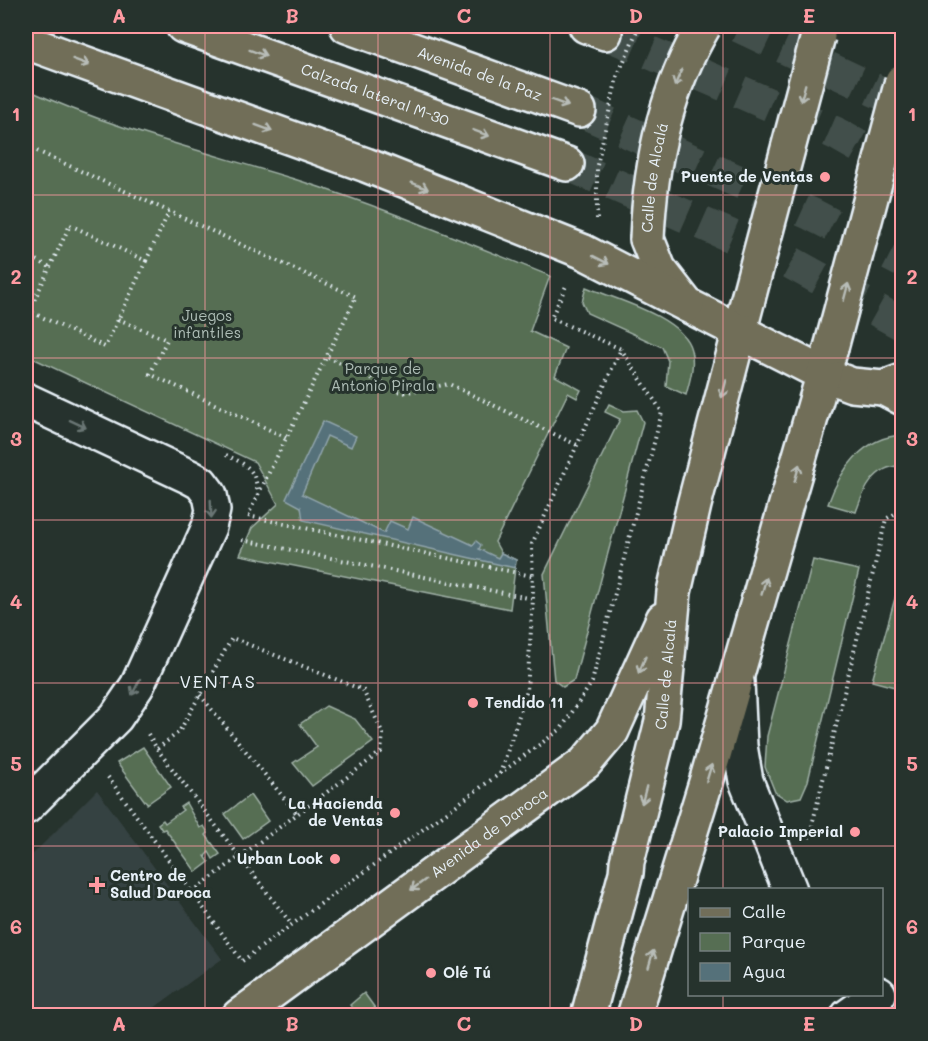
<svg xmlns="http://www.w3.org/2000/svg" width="928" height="1041" viewBox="0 0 928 1041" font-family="Mali,sans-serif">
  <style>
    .built { fill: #364242 }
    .green { fill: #566e53; stroke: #9fb0a6; stroke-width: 1.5 }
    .water { fill: #55717a; stroke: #90a4ac; stroke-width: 1.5 }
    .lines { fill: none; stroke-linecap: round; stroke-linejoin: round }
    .highway-tunnel { stroke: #43504b; stroke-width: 33; stroke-dasharray: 33 16; stroke-linecap: butt }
    .minor-casing { stroke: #e8f1f8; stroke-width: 38 }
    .major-casing { stroke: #e8f1f8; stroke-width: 38 }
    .highway-casing { stroke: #e8f1f8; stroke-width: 38 }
    .path { stroke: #e8f1f8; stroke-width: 4; stroke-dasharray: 1.5 4.5; stroke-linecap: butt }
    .minor { stroke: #26332d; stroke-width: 33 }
    .major { stroke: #716e59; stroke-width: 33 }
    .highway { stroke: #716e59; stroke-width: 33 }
    .major-bridge-casing { stroke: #e8f1f8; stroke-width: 38; stroke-linecap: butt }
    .path-bridge { stroke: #e8f1f8; stroke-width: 4; stroke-dasharray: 1.5 4.5; stroke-linecap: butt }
    .major-bridge { stroke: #716e59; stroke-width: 33 }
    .oneway { stroke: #b8bdb8 }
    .oneway2 { stroke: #6a7674 }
    .grid { fill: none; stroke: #ff9aa2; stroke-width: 1.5; stroke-opacity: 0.55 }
    .poi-dot { fill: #ff9aa2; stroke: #26332d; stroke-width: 2 }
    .labels { text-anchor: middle; stroke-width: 6; stroke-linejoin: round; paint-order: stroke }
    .street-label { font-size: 15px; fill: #e8f1f8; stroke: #26332d }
    .poi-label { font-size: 15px; font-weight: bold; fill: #e8f1f8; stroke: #26332d; text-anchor: end }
    .park-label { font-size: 15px; fill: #aebdb6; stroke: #26332d }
    .quarter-label { font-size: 18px; letter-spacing: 1.5px; fill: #e8f1f8; stroke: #26332d }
    .neatline { fill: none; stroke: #ff9aa2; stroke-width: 2 }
    .grid-label { font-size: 20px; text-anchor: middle; font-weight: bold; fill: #ff9aa2 }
  </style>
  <rect width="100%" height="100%" fill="#26332d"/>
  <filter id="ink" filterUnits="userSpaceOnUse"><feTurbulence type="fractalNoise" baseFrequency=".0167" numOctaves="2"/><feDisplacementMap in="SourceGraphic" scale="12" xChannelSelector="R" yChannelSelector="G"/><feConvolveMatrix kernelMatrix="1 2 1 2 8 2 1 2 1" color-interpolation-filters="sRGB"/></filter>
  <g filter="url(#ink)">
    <!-- built -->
    <path class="built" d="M 97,790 L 222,959 L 144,1015 L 26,1015 L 26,861 Z"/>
    <!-- green -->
    <path class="green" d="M 26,89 C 112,129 203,151 294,179 C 381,206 465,242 550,276 L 530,331 L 566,348 L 555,376 L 581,390 L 577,398 L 568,393 L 495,542 L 501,553 L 516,560 L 510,609 L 240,555 L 252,528 L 278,504 L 255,462 L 26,355 Z
      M 586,287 C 615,299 683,317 691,350 C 695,365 690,380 686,395 L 666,386 L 668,361 L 662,347 L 587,313 L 582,302 Z
      M 609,404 L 624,411 L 637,410 L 643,422 L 574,680 L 563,687 L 554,680 L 544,574 L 620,419 L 605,412 Z
      M 902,435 L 902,466 C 875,464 863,491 856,512 L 828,504 C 840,470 863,437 902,435 Z
      M 813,560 L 859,570 L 808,781 L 801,797 L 787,800 L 775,792 L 765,767 L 767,736 Z
      M 902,573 L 902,689 L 872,681 Z
      M 326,706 L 355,719 L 373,742 L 312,786 L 293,763 L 317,747 L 300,724 Z
      M 143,747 L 171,787 L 147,804 L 117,763 Z
      M 250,795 L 268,821 L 243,839 L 225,814 Z
      M 186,803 L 200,828 L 204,826 L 208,833 L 206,835 L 220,854 L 213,859 L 209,852 L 205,856 L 209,862 L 196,872 L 165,829 L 162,830 L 158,824 L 163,820 L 165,823 L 183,810 L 180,807 Z
      M 364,993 L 380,1015 L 359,1015 L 350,1005 Z"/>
    <!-- water -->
    <path class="water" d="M 323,421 L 356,436 L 351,447 L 327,436 L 302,494 L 384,533 L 390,521 L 408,529 L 413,517 L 473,545 L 476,541 L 481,545 L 479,549 L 498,558 L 501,553 L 516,560 L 515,568 L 303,520 L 301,507 L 286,499 Z"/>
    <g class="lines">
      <!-- highway-tunnel -->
      <path class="highway-tunnel" d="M 739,26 L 902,103
        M 605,33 L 835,133 L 902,171
        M 579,110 L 811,214 L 902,261
        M 567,164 L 788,261 L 902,324"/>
      <defs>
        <path id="minor" d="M 26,400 L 190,477 L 201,483 L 210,495 L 213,510 L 209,527 L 137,686 L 116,717 L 26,807
          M 737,682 L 740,746 L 746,781 L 790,890
          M 848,1016 L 879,994"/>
        <g id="major">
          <path d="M 647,239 L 659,269 L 687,305 L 825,375 L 852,385 L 883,388 L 902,381"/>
          <path id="s1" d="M 239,1016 L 585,763 L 612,731 L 663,619"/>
          <path id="s2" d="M 588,1016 L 626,873 L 627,862 L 662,721 L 674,592 L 694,505 L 748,299"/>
          <path d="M 634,1016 L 707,779 L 831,348"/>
        </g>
        <g id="highway">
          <path id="s3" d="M 183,26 L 567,164"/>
          <path id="s4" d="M 347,26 L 579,110"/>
          <path d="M 586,26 L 605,33"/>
          <path d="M 26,42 L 366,165 L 582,251 L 687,305"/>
          <path d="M 883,388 L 902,398"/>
        </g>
      </defs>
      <!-- minor casing -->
      <use href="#minor" class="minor-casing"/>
      <!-- major casing -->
      <use href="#major" class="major-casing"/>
      <!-- highway casing -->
      <use href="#highway" class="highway-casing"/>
      <!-- path -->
      <path class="path" d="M 26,146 L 356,297 L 250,511
        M 70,225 L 146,261 L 105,347 L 29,311 Z
        M 26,255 L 50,267
        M 146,261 L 169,212
        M 118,319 L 167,340 L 150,374 L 287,438
        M 328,357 L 402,393 L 449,384 L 577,445
        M 226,455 C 248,465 256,470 258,495
        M 248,516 L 532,576
        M 242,540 L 533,599
        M 200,695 L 297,814
        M 148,734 L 157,749 L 179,732 L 232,638 L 363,690 L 383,734 L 381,752 L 192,892
        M 157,749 L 292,925
        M 500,774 L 527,691 L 533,599 L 532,544 L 621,349 L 551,318 L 567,284
        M 108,777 L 242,961 L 561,729 L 592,682 L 662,412 L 621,349
        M 809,838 L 886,519 L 898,512 L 902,514"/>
      <!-- minor -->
      <use href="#minor" class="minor"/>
      <!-- major -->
      <use href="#major" class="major"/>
      <!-- highway -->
      <use href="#highway" class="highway"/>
      <defs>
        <g id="major-bridge">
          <path id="s5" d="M 647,239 C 650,163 665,91 704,26"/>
          <path d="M 748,299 L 818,36"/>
          <path d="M 831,348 L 902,81"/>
        </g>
      </defs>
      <!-- major-bridge casing -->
      <use href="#major-bridge" class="major-bridge-casing"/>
      <!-- path-bridge -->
      <path class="path-bridge" d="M 597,219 L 597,165 L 617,77 L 639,26"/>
      <!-- major-bridge -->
      <use href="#major-bridge" class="major-bridge"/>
    </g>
    <!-- one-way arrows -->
    <defs><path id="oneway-shaft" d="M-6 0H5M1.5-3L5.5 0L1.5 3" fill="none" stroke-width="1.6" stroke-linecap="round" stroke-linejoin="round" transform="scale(1.5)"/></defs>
    <g class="oneway">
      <use href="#oneway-shaft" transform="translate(258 53) rotate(20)"/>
      <use href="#oneway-shaft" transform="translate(81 62) rotate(20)"/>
      <use href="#oneway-shaft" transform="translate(678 78) rotate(113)"/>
      <use href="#oneway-shaft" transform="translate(803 93) rotate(105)"/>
      <use href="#oneway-shaft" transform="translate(560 103) rotate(20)"/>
      <use href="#oneway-shaft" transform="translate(264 128) rotate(20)"/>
      <use href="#oneway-shaft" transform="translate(481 133) rotate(20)"/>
      <use href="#oneway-shaft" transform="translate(420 186) rotate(22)"/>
      <use href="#oneway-shaft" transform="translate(601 260) rotate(27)"/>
      <use href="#oneway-shaft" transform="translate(846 292) rotate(-75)"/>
      <use href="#oneway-shaft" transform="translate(724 389) rotate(105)"/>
      <use href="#oneway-shaft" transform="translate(797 473) rotate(-74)"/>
      <use href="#oneway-shaft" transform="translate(764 586) rotate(-74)"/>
      <use href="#oneway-shaft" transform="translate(642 665) rotate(113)"/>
      <use href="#oneway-shaft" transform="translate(709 773) rotate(-73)"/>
      <use href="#oneway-shaft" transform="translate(644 795) rotate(105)"/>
      <use href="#oneway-shaft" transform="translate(418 885) rotate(144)"/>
      <use href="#oneway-shaft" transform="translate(651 959) rotate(-74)"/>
    </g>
    <g class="oneway2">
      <use href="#oneway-shaft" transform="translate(78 424) rotate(25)"/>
      <use href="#oneway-shaft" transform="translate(211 509) rotate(88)"/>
      <use href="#oneway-shaft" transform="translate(136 687) rotate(117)"/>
    </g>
  </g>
  <!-- grid -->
  <path class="grid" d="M 205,26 L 205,1016M 378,26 L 378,1016M 550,26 L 550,1016M 723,26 L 723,890M 26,195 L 902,195M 26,358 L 902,358M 26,520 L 902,520M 26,683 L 902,683M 26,846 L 902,846M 723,994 L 723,1016"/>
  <!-- markers -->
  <g class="poi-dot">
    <circle cx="825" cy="177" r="6"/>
    <circle cx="473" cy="703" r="6"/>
    <circle cx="395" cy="813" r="6"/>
    <circle cx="855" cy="832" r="6"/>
    <circle cx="335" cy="859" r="6"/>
    <path d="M94 876h6v6h6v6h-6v6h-6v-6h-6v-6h6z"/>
    <circle cx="431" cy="973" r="6"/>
  </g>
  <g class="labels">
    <!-- street labels -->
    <g class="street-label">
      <text dy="5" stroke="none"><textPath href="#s4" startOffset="141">Avenida de la Paz</textPath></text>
      <text dy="5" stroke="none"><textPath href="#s3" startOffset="204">Calzada lateral M-30</textPath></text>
      <text dy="5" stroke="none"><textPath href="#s5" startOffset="62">Calle de Alcalá</textPath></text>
      <text dy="5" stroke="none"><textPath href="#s2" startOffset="351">Calle de Alcalá</textPath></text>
      <text dy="5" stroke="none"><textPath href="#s1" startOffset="310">Avenida de Daroca</textPath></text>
    </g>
    <!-- poi labels -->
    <g class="poi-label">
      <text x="813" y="182">Puente de Ventas</text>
      <text x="485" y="708" text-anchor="start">Tendido 11</text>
      <text x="383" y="809">La Hacienda<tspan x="383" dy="17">de Ventas</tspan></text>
      <text x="843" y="837">Palacio Imperial</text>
      <text x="323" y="864">Urban Look</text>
      <text x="110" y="881" text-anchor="start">Centro de<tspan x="110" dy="17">Salud Daroca</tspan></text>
      <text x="443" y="978" text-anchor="start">Olé Tú</text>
    </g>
    <!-- park labels -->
    <g class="park-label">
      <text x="207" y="321">Juegos<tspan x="207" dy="17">infantiles</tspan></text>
      <text x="383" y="374">Parque de<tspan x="383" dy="17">Antonio Pirala</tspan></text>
    </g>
    <!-- quarter labels -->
    <g class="quarter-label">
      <text x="218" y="688">VENTAS</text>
    </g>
  </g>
  <!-- margin -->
  <rect width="928" height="1041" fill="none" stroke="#26332d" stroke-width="66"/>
  <!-- legend -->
  <rect x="688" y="888" width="195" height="108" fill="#26332d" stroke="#747f7e" stroke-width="1.5"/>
  <rect x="700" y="908" width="30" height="9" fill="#716e59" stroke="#747f7e" stroke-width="1.5"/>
  <text x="742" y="918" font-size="18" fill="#e8f1f8">Calle</text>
  <rect x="700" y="933" width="30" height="18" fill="#566e53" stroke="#747f7e" stroke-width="1.5"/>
  <text x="742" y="948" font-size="18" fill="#e8f1f8">Parque</text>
  <rect x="700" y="963" width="30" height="18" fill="#55717a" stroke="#747f7e" stroke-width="1.5"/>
  <text x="742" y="978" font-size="18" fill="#e8f1f8">Agua</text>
  <rect x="33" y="33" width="862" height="975" class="neatline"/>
  <g class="grid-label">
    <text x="119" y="23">A</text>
    <text x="292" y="23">B</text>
    <text x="464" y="23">C</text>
    <text x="636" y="23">D</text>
    <text x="809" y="23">E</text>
    <text x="16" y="121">1</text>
    <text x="912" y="121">1</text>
    <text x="16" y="284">2</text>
    <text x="912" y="284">2</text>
    <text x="16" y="446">3</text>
    <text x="912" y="446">3</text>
    <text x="16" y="609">4</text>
    <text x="912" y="609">4</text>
    <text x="16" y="771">5</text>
    <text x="912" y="771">5</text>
    <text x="16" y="934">6</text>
    <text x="912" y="934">6</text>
    <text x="119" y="1031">A</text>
    <text x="292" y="1031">B</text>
    <text x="464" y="1031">C</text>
    <text x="636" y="1031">D</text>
    <text x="809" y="1031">E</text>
  </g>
</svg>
